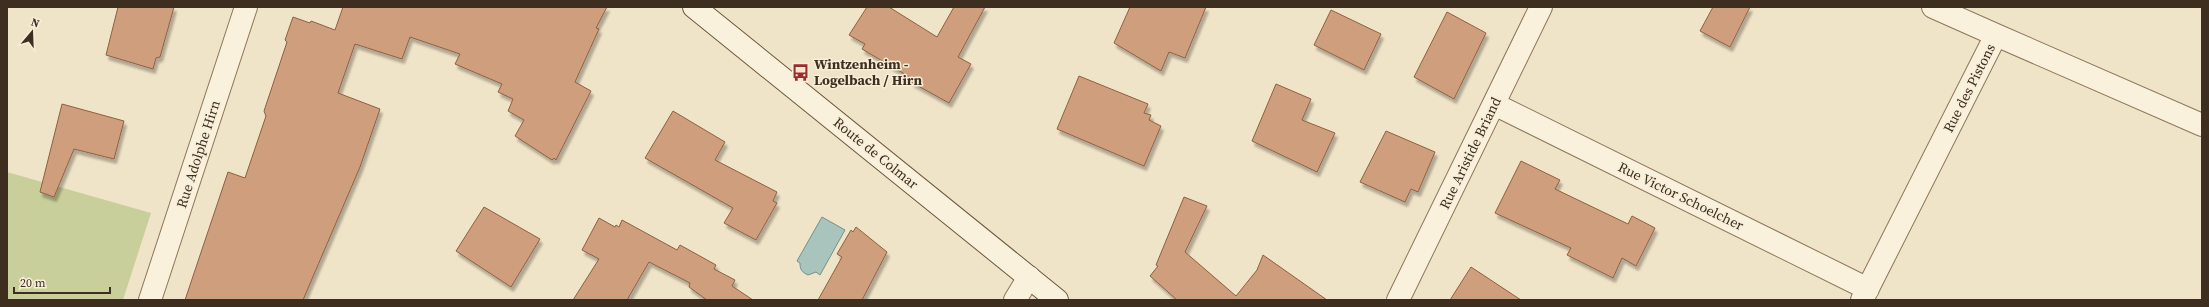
<svg xmlns="http://www.w3.org/2000/svg" width="2209" height="307" viewBox="0 0 2209 307" font-family="'Source Serif 4',serif">
  <style>
    .green { fill: #c9cf9b }
    .water { fill: #a9c4bc; stroke: #6f938a }
    .building { fill: #cf9f7d; stroke: #8d5f41; filter: url(#shadow) }
    .lines { fill: none; stroke-linecap: round; stroke-linejoin: round }
    .minor-casing { stroke: #8d765c; stroke-width: 24 }
    .tertiary-casing { stroke: #8d765c; stroke-width: 24 }
    .secondary-casing { stroke: #6f573f; stroke-width: 24 }
    .minor { stroke: #faf1dc; stroke-width: 22 }
    .tertiary { stroke: #faf1dc; stroke-width: 22 }
    .secondary { stroke: #faf1dc; stroke-width: 22 }
    .labels { text-anchor: middle; stroke-width: 3; stroke-linejoin: round; paint-order: stroke }
    .poi-label { font-size: 14px; font-weight: bold; fill: #3d2e20; stroke: #f7eed8; text-anchor: start }
    .street-label { font-size: 14px; fill: #3d2e20; stroke: #f7eed8 }
  </style>
  <defs>
    <filter id="shadow"><feDropShadow dx="2.5" dy="4.5" stdDeviation="1" flood-color="#0004"/></filter>
  </defs>
  <rect width="100%" height="100%" fill="#f0e4c8"/>
  <!-- green -->
  <path class="green" d="M 7,172 L 151,213 L 123,300 L 7,300 Z"/>
  <!-- water -->
  <path class="water" d="M 822,217 L 845,230 L 820,275 L 816,272 L 808,275 C 802,272 800,270 800,263 L 797,261 Z"/>
  <!-- building -->
  <path class="building" d="M 118,7 L 174,7 L 160,57 L 156,58 L 153,69 L 106,55 Z
    M 343,7 L 607,7 L 596,28 L 599,29 L 575,82 L 591,91 L 556,160 L 554,158 L 552,160 L 515,136 L 524,120 L 508,111 L 513,99 L 498,92 L 502,84 L 455,64 L 460,54 L 410,37 L 402,59 L 355,44 L 338,93 L 380,109 L 360,167 L 303,300 L 185,300 L 228,172 L 245,178 L 266,116 L 264,111 L 287,42 L 285,40 L 293,17 L 310,23 L 311,21 L 335,30 Z
    M 867,7 L 889,7 L 937,37 L 954,7 L 985,7 L 958,57 L 971,64 L 949,103 L 911,82 L 913,79 L 862,49 L 865,44 L 849,35 Z
    M 1130,7 L 1206,7 L 1185,58 L 1169,52 L 1161,71 L 1114,43 Z
    M 1713,7 L 1750,7 L 1730,47 L 1700,31 Z
    M 1331,10 L 1381,34 L 1364,70 L 1314,45 Z
    M 1447,12 L 1486,33 L 1454,99 L 1414,77 Z
    M 1079,76 L 1148,104 L 1144,113 L 1151,115 L 1149,120 L 1161,126 L 1144,166 L 1057,129 Z
    M 1276,84 L 1311,99 L 1302,120 L 1335,133 L 1317,172 L 1252,141 Z
    M 62,104 L 124,121 L 114,159 L 74,149 L 54,197 L 40,192 Z
    M 673,111 L 725,142 L 715,160 L 777,192 L 773,201 L 777,203 L 756,240 L 724,223 L 733,208 L 645,158 Z
    M 1386,131 L 1435,152 L 1418,192 L 1411,189 L 1405,202 L 1360,182 Z
    M 1521,161 L 1560,180 L 1555,189 L 1628,224 L 1632,216 L 1655,228 L 1636,266 L 1622,258 L 1613,278 L 1567,255 L 1571,248 L 1495,213 Z
    M 1184,197 L 1207,206 L 1185,252 L 1236,296 L 1257,270 L 1263,255 L 1327,300 L 1177,300 L 1150,276 L 1158,266 L 1156,265 Z
    M 484,207 L 540,239 L 511,287 L 456,251 Z
    M 599,218 L 615,227 L 616,225 L 619,227 L 622,220 L 677,250 L 680,245 L 716,265 L 714,269 L 735,280 L 732,286 L 753,300 L 707,300 L 689,287 L 690,283 L 649,262 L 627,300 L 573,300 L 599,259 L 582,250 Z
    M 856,227 L 887,252 L 862,300 L 818,300 L 842,257 L 837,254 L 851,230 L 853,232 Z
    M 1471,267 L 1521,300 L 1450,300 Z"/>
  <g class="lines">
    <defs>
      <path id="minor" d="M 1933,7 L 1996,35
        M 1494,104 L 1868,289
        M 1015,300 L 1029,277
        M 1398,300 L 1541,7
        M 1862,300 L 1996,35 L 2202,125"/>
      <path id="tertiary" d="M 150,300 L 246,7"/>
      <path id="secondary" d="M 694,7 L 1057,300"/>
    </defs>
    <!-- minor casing -->
    <use href="#minor" class="minor-casing"/>
    <!-- tertiary casing -->
    <use href="#tertiary" class="tertiary-casing"/>
    <!-- secondary casing -->
    <use href="#secondary" class="secondary-casing"/>
    <!-- minor -->
    <use href="#minor" class="minor"/>
    <!-- tertiary -->
    <use href="#tertiary" class="tertiary"/>
    <!-- secondary -->
    <use href="#secondary" class="secondary"/>
  </g>
  <!-- icons -->
  <defs>
    <symbol id="bus-bare" viewBox="-9 -9 18 18"><path d="M-5-6H5V4H4V6H2V4H-2V6H-4V4H-5ZM-3.5-4V0h7V-4ZM-3.5 1.2v1.5H-2V1.2ZM2 1.2v1.5H3.5V1.2Z" fill="#9e2a2b" stroke="#f7eed8" stroke-width="2.5" paint-order="stroke"/></symbol>
  </defs>
  <g fill-rule="evenodd">
    <use href="#bus-bare" x="788" y="60" width="25" height="25"/>
  </g>
  <g class="labels">
    <!-- poi labels -->
    <g class="poi-label">
      <text x="814" y="69">Wintzenheim -<tspan x="814" dy="16">Logelbach / Hirn</tspan></text>
    </g>
    <!-- street labels -->
    <g class="street-label">
      <text transform="translate(1969 88) rotate(-63)" y="5">Rue des Pistons</text>
      <text transform="translate(876 153) rotate(39)" y="5">Route de Colmar</text>
      <text transform="translate(1470 153) rotate(-64)" y="5">Rue Aristide Briand</text>
      <text transform="translate(198 154) rotate(-72)" y="5">Rue Adolphe Hirn</text>
      <text transform="translate(1681 196) rotate(26)" y="5">Rue Victor Schoelcher</text>
    </g>
  </g>
  <!-- border -->
  <rect width="2209" height="307" fill="none" stroke="#3d2e20" stroke-width="16"/>
  <!-- north arrow -->
  <g transform="translate(32 32) rotate(19)" stroke="#f7eed8" stroke-width="3" paint-order="stroke">
  <path d="M0-3L7 15L0 10L-7 15Z" fill="#3d2e20"/>
  <text y="-6" font-size="11" font-weight="bold" text-anchor="middle" fill="#3d2e20">N</text>
  </g>
  <!-- scale -->
  <path d="M14 287v6h96v-6" fill="none" stroke="#3d2e20" stroke-width="2"/>
  <text x="20" y="287" font-size="12" fill="#3d2e20" stroke="#f7eed8" stroke-width="3" paint-order="stroke">20 m</text>
</svg>
